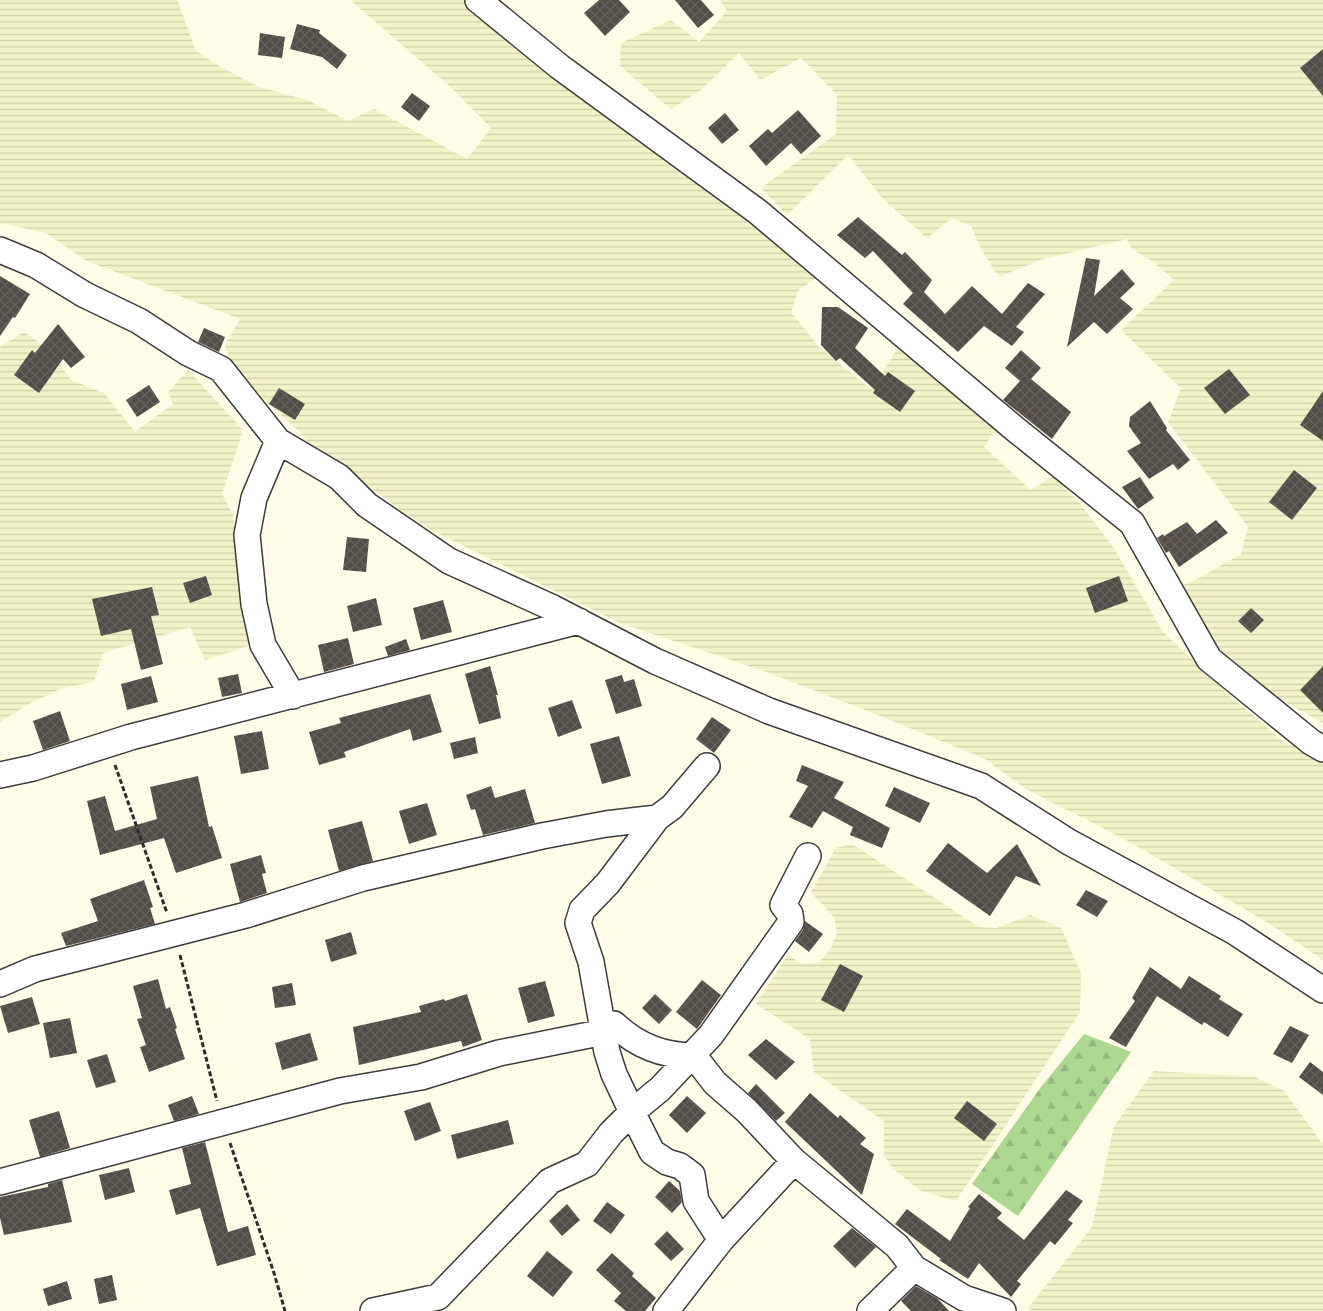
<svg xmlns="http://www.w3.org/2000/svg" width="1323" height="1311" viewBox="0 0 1323 1311" font-family="'Crimson Pro',serif">
  <style>
    .farmland { fill: url(#farmland-rules) }
    .forest { fill: url(#forest-firs) }
    .building { fill: url(#building-cross-hatch) }
    .lines { fill: none; stroke-linecap: round; stroke-linejoin: round }
    .minor-casing { stroke: #3d3d3d; stroke-width: 28 }
    .path { stroke: #2c2c2c; stroke-width: 3; stroke-dasharray: 5 2.5; stroke-linecap: butt }
    .minor { stroke: #fff; stroke-width: 25 }
  </style>
  <defs>
    <pattern id="farmland-rules" width="6" height="5" patternUnits="userSpaceOnUse" patternTransform="scale(1.25)"><rect width="6" height="5" fill="#f3f3c9"/><path d="M0 2.5h6" fill="none" stroke="#cfcfab"/></pattern>
    <pattern id="forest-firs" width="22" height="20" patternUnits="userSpaceOnUse" patternTransform="scale(1.25)"><rect width="22" height="20" fill="#acd892"/><path d="M5 1l3.5 6h-7zM16 11l3.5 6h-7z" fill="#93b87d"/></pattern>
    <pattern id="building-cross-hatch" width="8" height="8" patternUnits="userSpaceOnUse" patternTransform="scale(1.25)"><rect width="8" height="8" fill="#524c47"/><path d="M0 0l8 8M0 8l8-8" fill="none" stroke="#66615d"/></pattern>
  </defs>
  <rect width="100%" height="100%" fill="#fffce7"/>
  <!-- farmland -->
  <path class="farmland" d="M 0,0 L 177,0 L 196,51 L 221,67 L 259,87 L 307,100 L 348,121 L 374,109 L 467,159 L 491,128 L 454,90 L 350,0 L 476,0 L 597,90 L 816,278 L 798,291 L 791,312 L 819,347 L 872,390 L 898,347 L 996,428 L 984,447 L 1031,490 L 1053,476 L 1078,501 L 1113,547 L 1163,632 L 1227,693 L 1280,739 L 1323,760 L 1323,960 L 1265,921 L 1128,841 L 1026,789 L 985,759 L 883,717 L 764,671 L 620,623 L 431,530 L 399,509 L 338,462 L 314,452 L 301,433 L 269,404 L 247,391 L 231,364 L 225,345 L 240,319 L 87,261 L 46,233 L 0,223 Z
    M 720,0 L 1323,0 L 1323,723 L 1252,683 L 1212,645 L 1179,587 L 1201,577 L 1241,554 L 1248,527 L 1168,422 L 1181,388 L 1121,330 L 1174,280 L 1152,261 L 1132,249 L 1127,239 L 1040,260 L 999,277 L 981,249 L 971,226 L 952,218 L 927,238 L 883,199 L 848,155 L 787,215 L 761,188 L 836,134 L 837,95 L 801,58 L 760,80 L 739,53 L 701,90 L 671,109 L 620,66 L 621,43 L 671,20 L 699,42 L 727,11 Z
    M 24,332 L 48,349 L 71,380 L 104,393 L 135,432 L 173,404 L 168,392 L 188,370 L 243,430 L 222,494 L 233,515 L 252,645 L 205,660 L 190,627 L 103,653 L 94,682 L 62,688 L 25,706 L 0,722 L 0,347 Z
    M 852,844 L 979,927 L 997,928 L 1030,915 L 1061,928 L 1081,973 L 1080,1012 L 956,1201 L 921,1191 L 893,1169 L 884,1155 L 884,1121 L 814,1072 L 810,1039 L 756,1004 L 788,954 L 801,964 L 818,963 L 830,950 L 837,933 L 834,917 L 811,892 L 836,848 Z
    M 1154,1071 L 1255,1077 L 1284,1091 L 1323,1144 L 1323,1311 L 1033,1311 L 1028,1308 L 1092,1227 L 1114,1126 Z"/>
  <!-- forest -->
  <path class="forest" d="M 1084,1034 L 1131,1052 L 1018,1216 L 972,1184 L 1041,1087 Z"/>
  <!-- building -->
  <path class="building" d="M 599,0 L 619,0 L 630,12 L 605,36 L 584,13 Z
    M 675,0 L 701,0 L 714,15 L 698,28 Z
    M 297,24 L 320,30 L 319,33 L 347,55 L 337,69 L 322,57 L 290,49 Z
    M 260,33 L 285,37 L 282,58 L 258,55 Z
    M 1323,49 L 1323,96 L 1300,68 Z
    M 412,93 L 430,106 L 419,121 L 401,107 Z
    M 798,110 L 821,136 L 801,154 L 791,143 L 766,166 L 749,146 L 768,129 L 772,133 Z
    M 725,113 L 739,130 L 722,144 L 708,128 Z
    M 858,217 L 902,255 L 905,252 L 932,280 L 924,292 L 945,314 L 972,286 L 1002,314 L 1028,283 L 1045,294 L 1016,327 L 1024,332 L 1012,346 L 984,326 L 958,352 L 903,304 L 913,293 L 873,251 L 865,258 L 837,235 Z
    M 1086,258 L 1100,260 L 1094,296 L 1122,269 L 1135,284 L 1120,298 L 1133,309 L 1107,334 L 1094,322 L 1067,347 Z
    M 0,276 L 30,294 L 15,318 L 13,317 L 0,336 Z
    M 822,307 L 838,307 L 868,328 L 855,348 L 885,376 L 888,372 L 915,391 L 900,412 L 873,393 L 875,390 L 840,358 L 836,361 L 821,345 Z
    M 58,324 L 85,357 L 71,368 L 63,359 L 39,393 L 14,375 L 32,350 L 35,353 Z
    M 204,328 L 225,337 L 219,352 L 198,342 Z
    M 1021,350 L 1041,368 L 1031,379 L 1071,412 L 1052,439 L 1003,400 L 1020,381 L 1005,368 Z
    M 1229,369 L 1250,395 L 1225,414 L 1204,388 Z
    M 149,385 L 160,402 L 137,417 L 126,400 Z
    M 279,388 L 305,404 L 295,420 L 269,404 Z
    M 1323,391 L 1323,441 L 1300,425 Z
    M 1150,401 L 1167,428 L 1166,430 L 1190,460 L 1178,470 L 1173,464 L 1149,479 L 1127,451 L 1141,443 L 1129,426 L 1130,417 Z
    M 1294,470 L 1317,488 L 1292,520 L 1269,502 Z
    M 1140,477 L 1154,498 L 1138,509 L 1122,487 Z
    M 1216,520 L 1228,533 L 1179,567 L 1169,551 L 1166,553 L 1157,538 L 1163,534 L 1164,536 L 1187,522 L 1197,534 Z
    M 347,537 L 369,539 L 366,572 L 343,570 Z
    M 206,576 L 212,595 L 190,603 L 183,583 Z
    M 1119,576 L 1128,601 L 1095,613 L 1086,588 Z
    M 152,587 L 159,615 L 151,616 L 163,664 L 141,670 L 131,629 L 101,636 L 92,599 Z
    M 376,598 L 382,625 L 353,632 L 347,606 Z
    M 443,600 L 452,632 L 421,640 L 413,608 Z
    M 1251,608 L 1264,620 L 1251,633 L 1238,621 Z
    M 348,638 L 354,664 L 324,672 L 318,645 Z
    M 406,639 L 410,650 L 388,656 L 385,647 Z
    M 490,666 L 498,695 L 496,695 L 501,718 L 479,724 L 465,674 Z
    M 1323,666 L 1323,713 L 1300,690 Z
    M 238,674 L 242,693 L 222,697 L 218,678 Z
    M 622,675 L 624,682 L 634,679 L 642,706 L 616,714 L 605,680 Z
    M 151,676 L 158,702 L 127,710 L 121,684 Z
    M 430,694 L 442,732 L 413,741 L 410,729 L 344,752 L 346,757 L 319,765 L 309,732 L 341,723 L 339,718 Z
    M 572,700 L 582,728 L 558,737 L 548,708 Z
    M 60,711 L 70,741 L 43,750 L 33,721 Z
    M 712,717 L 731,730 L 714,753 L 696,739 Z
    M 262,731 L 269,769 L 241,774 L 234,736 Z
    M 619,736 L 631,776 L 602,784 L 590,744 Z
    M 475,737 L 478,753 L 454,759 L 450,743 Z
    M 802,765 L 844,782 L 834,798 L 890,828 L 882,848 L 850,835 L 853,827 L 823,811 L 812,828 L 789,817 L 808,786 L 796,781 Z
    M 198,776 L 209,827 L 212,826 L 222,858 L 176,873 L 164,838 L 100,855 L 87,801 L 105,796 L 115,831 L 157,819 L 150,787 Z
    M 491,786 L 495,798 L 525,789 L 535,823 L 483,835 L 475,809 L 471,810 L 466,795 Z
    M 894,787 L 930,803 L 920,823 L 885,806 Z
    M 427,803 L 437,835 L 409,844 L 399,811 Z
    M 362,821 L 373,861 L 339,871 L 328,830 Z
    M 948,843 L 987,873 L 1017,844 L 1041,886 L 1016,876 L 990,916 L 926,871 Z
    M 261,855 L 266,873 L 262,874 L 267,893 L 240,902 L 230,864 Z
    M 144,880 L 153,907 L 150,908 L 155,924 L 66,946 L 61,933 L 98,921 L 90,899 Z
    M 1086,890 L 1108,901 L 1097,917 L 1076,905 Z
    M 805,921 L 823,934 L 809,952 L 795,941 L 803,930 Z
    M 351,932 L 357,954 L 331,962 L 325,940 Z
    M 840,964 L 863,976 L 844,1012 L 821,1000 Z
    M 1150,967 L 1181,989 L 1189,976 L 1221,996 L 1219,999 L 1243,1014 L 1228,1037 L 1204,1022 L 1202,1025 L 1157,996 L 1126,1047 L 1109,1038 L 1135,1001 L 1132,998 Z
    M 158,979 L 166,1009 L 170,1007 L 177,1028 L 175,1029 L 185,1059 L 149,1072 L 140,1047 L 146,1045 L 137,1019 L 142,1018 L 133,986 Z
    M 702,980 L 721,995 L 697,1029 L 676,1012 Z
    M 545,981 L 555,1016 L 528,1023 L 518,988 Z
    M 292,983 L 296,1005 L 275,1008 L 272,987 Z
    M 467,994 L 482,1040 L 463,1047 L 461,1041 L 359,1065 L 353,1027 L 421,1012 L 419,1006 L 444,999 L 445,1001 Z
    M 655,994 L 672,1010 L 659,1024 L 642,1008 Z
    M 32,997 L 40,1024 L 8,1033 L 0,1006 Z
    M 70,1018 L 77,1053 L 50,1058 L 43,1023 Z
    M 1290,1026 L 1309,1035 L 1292,1063 L 1273,1054 Z
    M 310,1033 L 318,1060 L 282,1070 L 275,1043 Z
    M 766,1039 L 795,1062 L 776,1080 L 748,1055 Z
    M 107,1054 L 116,1082 L 96,1088 L 87,1060 Z
    M 1310,1062 L 1323,1072 L 1323,1095 L 1299,1077 Z
    M 756,1084 L 785,1113 L 776,1121 L 748,1093 Z
    M 810,1093 L 838,1118 L 840,1115 L 866,1138 L 860,1144 L 874,1154 L 862,1195 L 785,1122 Z
    M 192,1096 L 199,1114 L 174,1121 L 168,1105 Z
    M 687,1096 L 706,1113 L 687,1133 L 669,1115 Z
    M 967,1101 L 997,1124 L 984,1141 L 954,1118 Z
    M 430,1102 L 441,1131 L 415,1141 L 404,1111 Z
    M 59,1111 L 70,1148 L 40,1157 L 29,1120 Z
    M 508,1120 L 514,1144 L 457,1159 L 451,1135 Z
    M 205,1142 L 228,1232 L 248,1226 L 256,1255 L 217,1266 L 200,1208 L 176,1215 L 169,1190 L 191,1184 L 182,1148 Z
    M 129,1168 L 135,1192 L 105,1200 L 99,1175 Z
    M 62,1180 L 72,1222 L 4,1235 L 0,1218 L 0,1197 L 48,1187 L 48,1184 Z
    M 669,1181 L 680,1191 L 682,1202 L 672,1213 L 655,1197 Z
    M 1066,1190 L 1083,1201 L 1068,1220 L 1073,1223 L 1055,1245 L 1050,1241 L 1017,1281 L 1021,1284 L 1011,1297 L 979,1263 L 968,1279 L 939,1260 L 941,1259 L 895,1224 L 907,1209 L 950,1241 L 970,1208 L 968,1207 L 979,1194 L 1002,1213 L 997,1218 L 1024,1240 Z
    M 607,1202 L 625,1215 L 611,1234 L 593,1221 Z
    M 567,1204 L 580,1220 L 562,1236 L 549,1221 Z
    M 852,1228 L 876,1247 L 855,1268 L 833,1246 Z
    M 667,1231 L 684,1249 L 671,1261 L 654,1244 Z
    M 547,1251 L 573,1272 L 553,1297 L 527,1276 Z
    M 612,1253 L 634,1273 L 632,1276 L 656,1298 L 645,1311 L 626,1311 L 614,1301 L 621,1293 L 596,1270 Z
    M 112,1275 L 117,1300 L 99,1304 L 94,1279 Z
    M 67,1281 L 72,1299 L 48,1306 L 43,1289 Z
    M 916,1286 L 938,1299 L 949,1311 L 911,1311 L 901,1301 Z"/>
  <g class="lines">
    <defs>
      <path id="minor" d="M 478,0 L 560,67 L 758,212 L 1015,429 L 1132,523 L 1209,659 L 1311,742 L 1323,749
        M 0,250 L 36,265 L 85,295 L 139,321 L 188,353 L 221,369 L 278,441
        M 293,696 L 263,645 L 254,604 L 247,535 L 254,498 L 278,441 L 339,477 L 367,505 L 449,561 L 553,608 L 655,661 L 769,711 L 981,786 L 1069,842 L 1235,932 L 1323,990
        M 0,775 L 33,768 L 131,737 L 579,621
        M 657,818 L 608,883 L 582,910 L 578,923 L 591,962 L 607,1052 L 614,1074 L 632,1112 L 660,1089 L 711,1035 L 791,922 L 790,914 L 783,905 L 808,856
        M 0,984 L 35,969 L 246,915 L 363,878 L 542,836 L 606,824 L 657,818 L 672,807 L 707,766
        M 694,1056 L 715,1083 L 747,1111 L 794,1161 L 897,1246 L 914,1268 L 964,1298 L 1003,1311
        M 0,1182 L 340,1091 L 421,1077 L 499,1053 L 604,1032 L 614,1024 C 636,1045 663,1056 694,1056
        M 373,1311 L 438,1297 L 550,1181 L 587,1164 L 611,1133 L 632,1112 L 652,1152 L 667,1162 L 680,1166 L 692,1175 L 696,1201 L 721,1240
        M 666,1311 L 721,1240 L 794,1161
        M 870,1311 L 914,1268"/>
    </defs>
    <!-- minor casing -->
    <use href="#minor" class="minor-casing"/>
    <!-- path -->
    <path class="path" d="M 115,765 L 167,913
      M 180,955 L 217,1101
      M 230,1143 L 274,1273 L 285,1311"/>
    <!-- minor -->
    <use href="#minor" class="minor"/>
  </g>
</svg>
